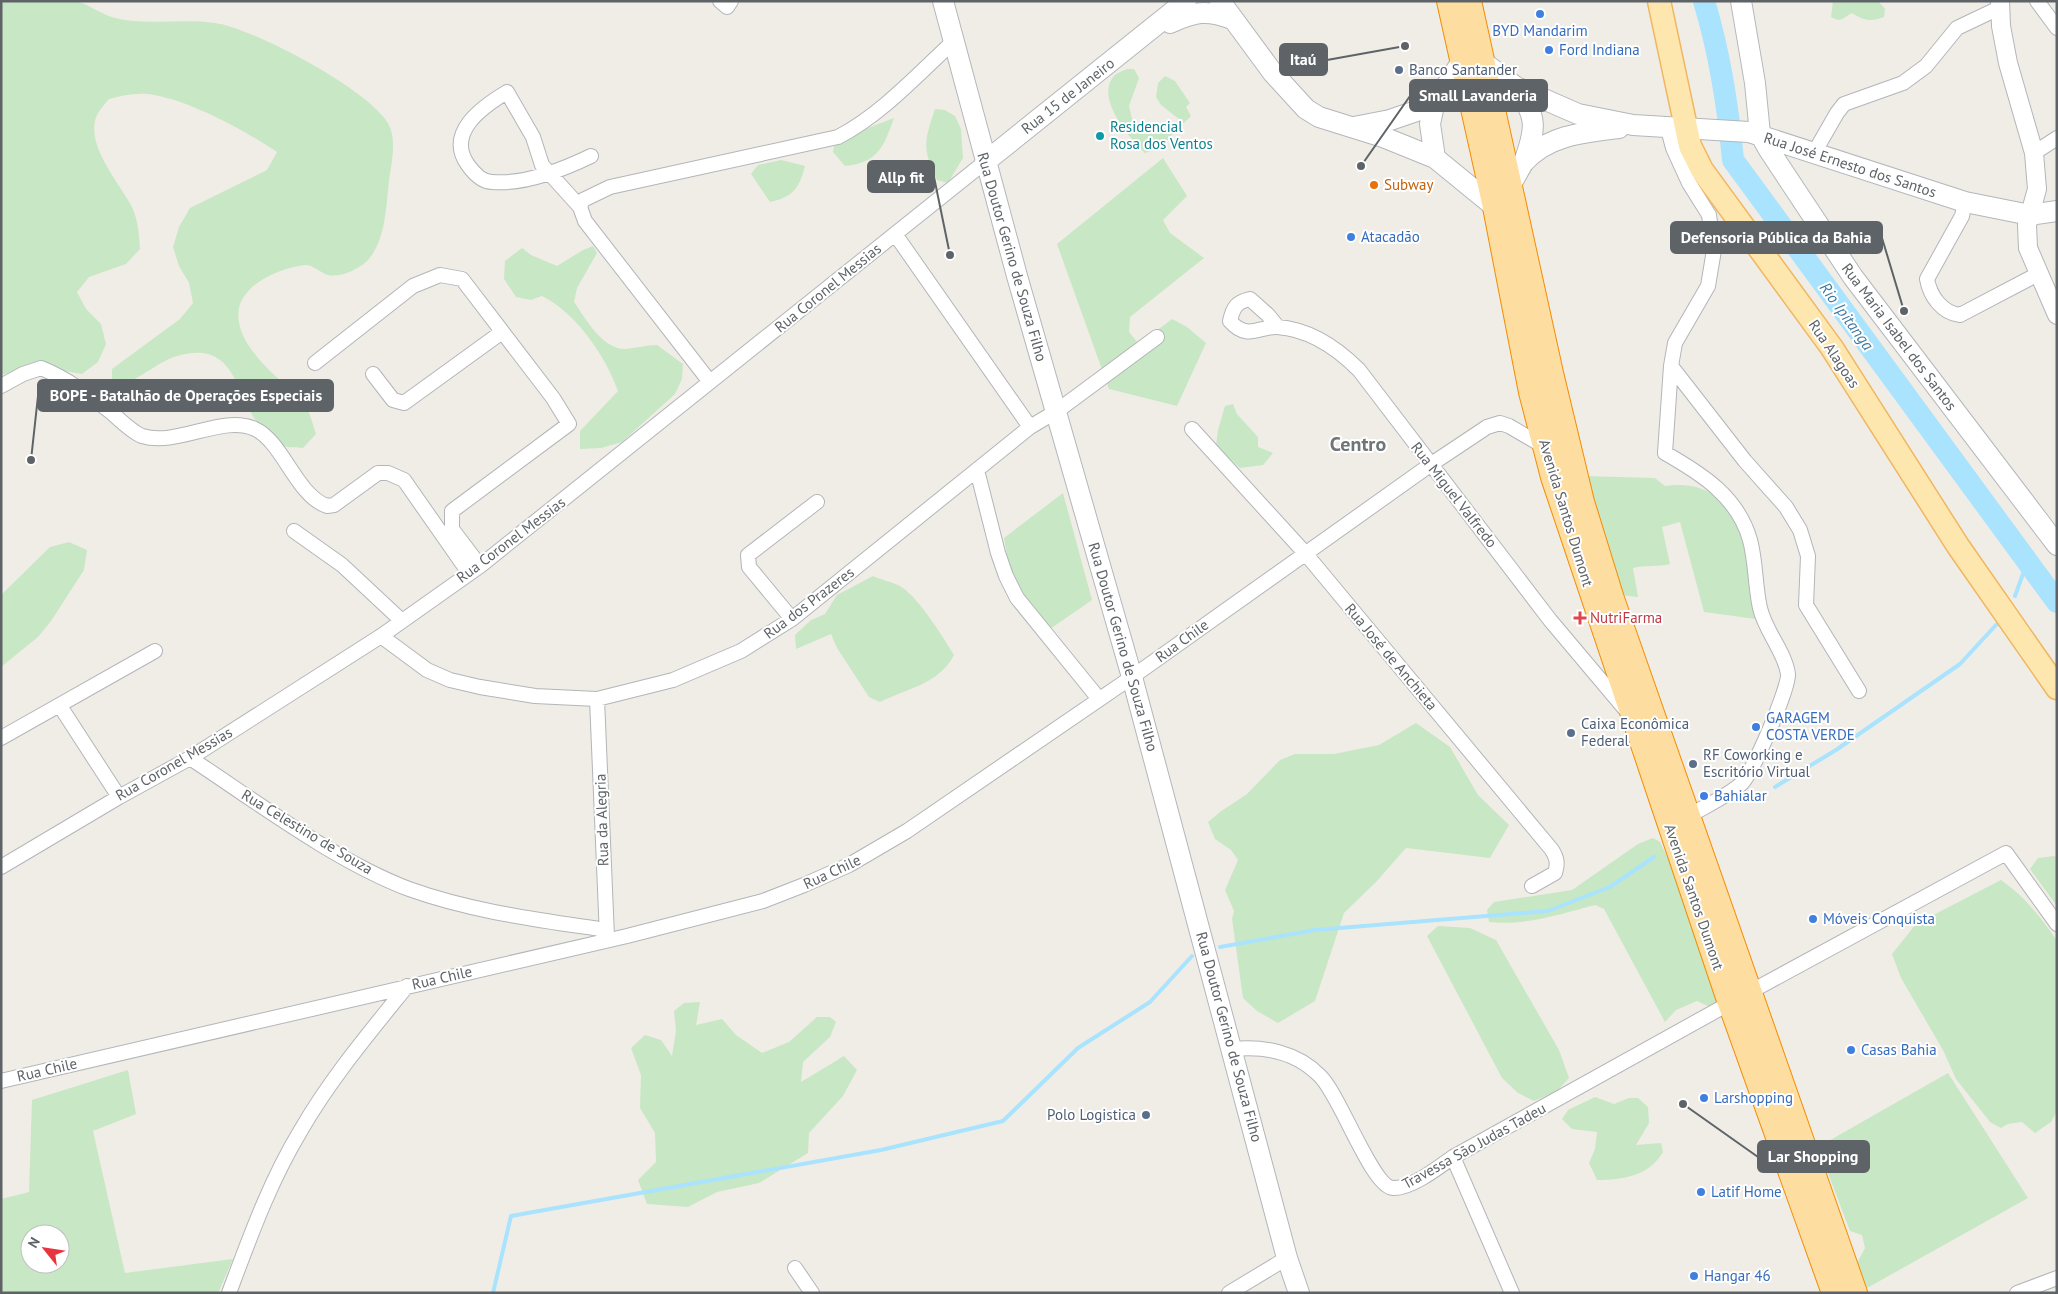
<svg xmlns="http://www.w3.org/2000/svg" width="2058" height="1294" viewBox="0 0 2058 1294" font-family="'PT Sans',sans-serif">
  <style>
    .green { fill: #c8e7c4; fill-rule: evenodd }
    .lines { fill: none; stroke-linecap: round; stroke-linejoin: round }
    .stream { stroke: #a9e3fe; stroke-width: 4 }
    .river { stroke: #a9e3fe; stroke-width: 22 }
    .minor-casing { stroke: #b2b5b9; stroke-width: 16 }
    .tertiary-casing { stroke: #b2b5b9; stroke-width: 20 }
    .secondary-casing { stroke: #b3b7bb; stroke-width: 22 }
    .primary-casing { stroke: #f0b660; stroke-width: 25 }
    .trunk-casing { stroke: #f58c02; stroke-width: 26 }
    .minor { stroke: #fff; stroke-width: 14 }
    .tertiary { stroke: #fff; stroke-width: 18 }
    .secondary { stroke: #fff; stroke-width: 20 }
    .primary { stroke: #fee7ae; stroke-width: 22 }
    .trunk { stroke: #fddea0; stroke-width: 24 }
    .shop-dot { fill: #3f7fe0; stroke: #fff; stroke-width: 2 }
    .service-dot { fill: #5c6f8a; stroke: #fff; stroke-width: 2 }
    .culture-dot { fill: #0f9aa8; stroke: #fff; stroke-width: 2 }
    .food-dot { fill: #e8710a; stroke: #fff; stroke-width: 2 }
    .health-dot { fill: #e0444e; stroke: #fff; stroke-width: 2 }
    .labels { text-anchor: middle; stroke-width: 4; stroke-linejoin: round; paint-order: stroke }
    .shop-label { font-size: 15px; fill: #366cbe; stroke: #fff; text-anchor: start }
    .service-label { font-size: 15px; fill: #4e5e75; stroke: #fff; text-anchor: start }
    .street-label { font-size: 15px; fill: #5e6367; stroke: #fff }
    .culture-label { font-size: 15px; fill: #0d838f; stroke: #fff; text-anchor: start }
    .food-label { font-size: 15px; fill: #c56008; stroke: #fff; text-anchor: start }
    .health-label { font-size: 15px; fill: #be3a42; stroke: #fff; text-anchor: start }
    .water-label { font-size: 16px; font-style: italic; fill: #3f7a9f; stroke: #fff }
    .district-label { font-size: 20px; font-weight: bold; fill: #6f7579; stroke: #fff }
    .leader { fill: none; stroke: #5e6367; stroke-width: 2 }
    .callout-dot { fill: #5e6367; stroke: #fff; stroke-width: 2 }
    .callout { fill: #5e6367; stroke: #5e6367; stroke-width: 2 }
    .callout-label { font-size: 16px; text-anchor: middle; font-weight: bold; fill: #fff }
  </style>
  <rect width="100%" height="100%" fill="#f0ede7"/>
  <!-- green -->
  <path class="green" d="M 1,1 C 25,1 52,0 75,1 C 87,3 102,15 115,18 C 148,26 182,18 215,23 C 253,28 372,91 389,125 C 397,141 391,165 389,181 C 386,206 386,240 368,260 C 359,269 341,278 328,275 C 320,273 314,265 305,265 C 281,268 249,281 240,304 C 232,330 254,355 271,372 C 280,381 293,388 301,398 C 309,408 312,422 316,434 L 303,448 C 297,447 289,448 284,446 C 279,445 275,440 271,437 C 233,409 244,337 177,356 C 162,360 140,378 123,385 L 112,381 L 112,369 L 180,319 L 193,303 L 189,283 L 179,266 L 173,247 L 179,227 L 190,208 L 267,170 L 277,152 C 244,130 186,98 147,94 C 134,93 121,96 109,99 C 105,104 100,109 97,115 C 84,144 119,182 132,207 C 138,220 139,234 140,249 L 126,264 L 89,277 L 77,292 L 86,309 L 101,324 L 106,344 L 98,362 L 82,374 C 47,368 36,363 1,375 Z
    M 1833,1 L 1878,1 L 1885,9 L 1884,17 C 1871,22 1864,21 1852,13 C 1842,18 1842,23 1831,17 Z
    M 1127,69 L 1134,69 L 1139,78 L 1129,106 L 1134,128 L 1145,134 L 1172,126 L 1174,132 L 1162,147 L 1145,153 C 1129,138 1096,99 1113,77 C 1116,73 1123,71 1127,69 Z
    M 1165,76 L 1175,81 L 1190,103 L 1186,107 L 1191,116 L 1184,123 L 1161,105 L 1156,97 L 1158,83 Z
    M 935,109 L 945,110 L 955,116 L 961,129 L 963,158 L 948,183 L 937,180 C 922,148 924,142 935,109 Z
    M 894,118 C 884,146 878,163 845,166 L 833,152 L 834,146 L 863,130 Z
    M 1163,158 L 1187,196 L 1163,220 L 1170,233 L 1204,258 L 1130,317 L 1129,332 L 1139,344 L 1172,319 L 1187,327 L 1206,343 L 1177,406 L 1109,389 L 1057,244 Z
    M 781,160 L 805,166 C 799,189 793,197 770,202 L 751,174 L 758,165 Z
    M 593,246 L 597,253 L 577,288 L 574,302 C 586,319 602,349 625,349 C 636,348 647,345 657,345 L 683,364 L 682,379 L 675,394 L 622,442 L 601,448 L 580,449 L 580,431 L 618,391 C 605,355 576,313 542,296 L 531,300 L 516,297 L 504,279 L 505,261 L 522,248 L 531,255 L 557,266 L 583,250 Z
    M 1233,404 L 1237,414 L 1258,437 L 1258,447 L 1273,453 L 1263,465 L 1240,468 L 1216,446 L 1218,430 L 1225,406 Z
    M 1583,476 L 1655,478 L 1665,486 C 1744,474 1749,562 1756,619 L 1704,612 L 1680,522 L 1662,527 L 1670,564 C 1658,567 1646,565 1633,568 L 1638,597 L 1620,595 Z
    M 1063,493 L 1092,600 L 1050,629 C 1022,599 1010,579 1004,538 Z
    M 69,542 L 87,550 L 84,570 L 51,621 L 38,637 L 1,667 L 1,595 L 50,547 Z
    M 873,576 C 881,580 889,581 898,585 C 916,593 943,637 954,655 C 939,684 908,688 880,702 L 869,697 L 837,648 L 831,634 L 796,649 L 795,635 L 811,620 L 825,614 L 837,595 Z
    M 1416,723 L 1450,747 L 1478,795 L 1509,825 L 1490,858 L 1406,848 L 1376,882 L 1344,913 L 1315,1001 L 1278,1023 L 1257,1011 L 1243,998 L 1232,919 L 1234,911 L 1225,890 L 1238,860 L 1231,850 L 1215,839 L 1208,822 L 1220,812 L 1247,794 L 1280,760 L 1295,754 L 1334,754 L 1379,745 Z
    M 1653,838 L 1660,842 L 1676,875 L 1719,1002 L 1712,1008 L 1697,1001 L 1676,1010 L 1665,1022 L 1604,909 L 1595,905 C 1561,914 1525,926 1489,922 L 1487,910 L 1494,902 L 1572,890 L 1638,844 Z
    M 2054,856 L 2057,858 L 2057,906 L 2030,869 L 2038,858 Z
    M 2001,880 C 2024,896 2042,918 2057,941 L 2057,1111 L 2051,1122 L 2035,1133 L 2022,1122 L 2008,1124 L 2001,1128 L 1990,1122 L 1956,1079 L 1943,1050 L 1901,978 L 1892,954 L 1916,924 Z
    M 1438,926 L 1470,928 L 1496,940 L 1559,1050 L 1569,1078 L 1557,1091 L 1534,1101 L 1518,1093 L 1502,1078 L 1427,936 Z
    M 700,1002 L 696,1025 L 722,1019 L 736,1035 L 762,1053 L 789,1042 L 817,1017 L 830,1017 L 836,1022 L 830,1037 L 803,1062 L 801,1082 L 844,1056 L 857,1070 L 843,1096 L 809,1133 L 808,1153 L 759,1183 L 717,1192 L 688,1207 L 647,1204 L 638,1180 L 656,1162 L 655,1133 L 640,1108 L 641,1075 L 631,1048 L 645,1035 L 661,1040 L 672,1056 L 676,1031 L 674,1011 L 684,1003 Z
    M 128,1070 L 136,1114 L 93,1131 L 125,1273 L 233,1259 L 218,1293 L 1,1293 L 1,1199 L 29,1192 L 32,1100 ZM 30,1234 L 60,1234 L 60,1264 L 30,1264 Z
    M 1948,1073 L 2028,1198 L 1867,1288 L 1857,1263 L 1865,1248 L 1862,1235 L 1850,1231 L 1818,1147 Z
    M 1595,1097 L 1614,1104 L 1629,1098 L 1638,1098 L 1648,1107 L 1649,1123 L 1636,1145 L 1661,1143 L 1663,1152 C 1649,1176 1623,1180 1597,1180 L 1589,1163 L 1595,1149 L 1597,1132 L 1572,1129 L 1562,1119 L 1568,1110 Z"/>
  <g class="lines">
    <!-- stream -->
    <path class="stream" d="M 2015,596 L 2028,560
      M 1775,787 L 1836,750 L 1960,664 L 1996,625
      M 1220,947 L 1315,930 L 1548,911 L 1610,887 L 1654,857
      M 493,1293 L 511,1216 L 881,1150 L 1003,1121 L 1078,1048 L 1150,1002 L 1192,956"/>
    <!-- river -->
    <path class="river" d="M 1704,1 C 1720,54 1728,106 1733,160 L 2057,602"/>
    <defs>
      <path id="minor" d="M 720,1 L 727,7 L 731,1
        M 2037,1 L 2057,28
        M 1668,129 L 1673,148 L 1689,183 L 1709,215 L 1714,250 L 1708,286 L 1675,343 L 1671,366 L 1665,453 C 1702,474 1738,497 1750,540 C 1756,562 1755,586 1760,608 C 1765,631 1785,652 1788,674 C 1789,688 1752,775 1741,784 C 1726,797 1705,806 1689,816
        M 1814,153 L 1837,113 L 1844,104 L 1903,83 L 1926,66 L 1957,28 L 1999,8
        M 2034,153 L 2057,138
        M 1965,202 L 1962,216 L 1927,279 C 1930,296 1942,313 1960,315 L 2038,274
        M 580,207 L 542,165 L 533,137 L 507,92 C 482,107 445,133 468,165 C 473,172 482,182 492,182 C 525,185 562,170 591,156
        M 895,234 L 1030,427
        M 1277,326 L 1268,315 L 1250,299 C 1236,302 1233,308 1230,321 C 1247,341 1260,326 1277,327 C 1309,329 1338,349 1359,370 L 1550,620 L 1625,709
        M 315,363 L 413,286 L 440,275 L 462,279 L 553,398 L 569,424 L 452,511 L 452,529 L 480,566
        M 1671,366 L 1745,461 L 1786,507 L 1800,530 L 1808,556 L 1806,605 L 1859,691
        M 373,374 L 393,400 L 404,403 L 502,332
        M 710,382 L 585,221 L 580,207 L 583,200 L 610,187 L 838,137 C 882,114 918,74 954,41
        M 1,386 L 23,374 L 41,368 C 68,379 89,395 112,413 C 120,420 132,432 142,436 C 178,447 222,414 255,429 C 283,442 296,495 327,506 L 334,505 L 378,473 L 388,473 L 404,480 L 469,573
        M 1192,429 L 1305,553 L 1552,850 C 1557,858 1558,864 1555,873 L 1532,886
        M 977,470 L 998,553 L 1006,576 L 1017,598 L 1099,699
        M 294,531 L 342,565 L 402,621
        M 792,619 L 749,567 L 748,555 L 817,502
        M 381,636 L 427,670 L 450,680 L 480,687 L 535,696 L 597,699 L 673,680 L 741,651 L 792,619 L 1030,427 L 1057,411 L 1157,337
        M 597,699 L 607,937
        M 60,706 L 119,797
        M 1,738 L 155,651
        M 190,758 C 257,802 335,861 409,889 C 473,912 540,920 606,930
        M 1,867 L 119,797 L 190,758 L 381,636 L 480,566 L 985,162
        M 1748,993 L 2006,853 L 2057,924
        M 1233,1049 C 1264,1046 1297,1052 1320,1076 C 1340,1095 1372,1187 1393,1188 C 1411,1189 1439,1167 1453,1157 L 1730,1003
        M 1,1081 L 627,936 L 763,901 L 804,885 L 849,865 L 907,831 L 1132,677 L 1430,465 L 1487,427 L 1500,423 L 1509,426 L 1545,447
        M 1453,1157 L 1512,1293
        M 795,1268 L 812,1293
        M 229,1293 C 250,1237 270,1181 301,1130 C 331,1078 370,1032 407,986
        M 1229,1293 L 1287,1258
        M 2017,1293 L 2057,1278"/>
      <path id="tertiary" d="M 2000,1 L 2001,26 L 2008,63 L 2034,153 L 2037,189 L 2027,225 L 2028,248 L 2057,315"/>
      <path id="secondary" d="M 943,1 L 1017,276 L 1132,677 L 1287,1258 L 1299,1293
        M 1220,1 L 1273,73 L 1306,109 L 1319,117 L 1383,137 L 1435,158 L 1495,207
        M 1741,1 L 1755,83 L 1760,134 L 1769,150 L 1853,277 L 2057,545
        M 1170,23 C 1194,12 1206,9 1232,19
        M 1483,62 L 1516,87 L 1578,114 L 1633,125 L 1749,132 L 1965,202 L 2030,215 L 2057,211
        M 1516,87 C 1538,117 1536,129 1524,162
        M 1434,105 L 1430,124 L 1435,158
        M 1354,127 L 1390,120 L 1434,105 L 1462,61
        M 985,162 L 1186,1
        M 1510,186 C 1515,178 1519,169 1524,162 C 1548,135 1585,132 1619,128"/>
      <path id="primary" d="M 1659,1 L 1690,146 L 1702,170 L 1832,348 L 1958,546 L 2057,688"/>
      <path id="trunk" d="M 1449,1 L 1495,207 L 1531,392 L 1553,477 L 1730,1003 L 1834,1293
        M 1469,1 L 1551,373 L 1582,502 L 1612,599 L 1855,1293"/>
    </defs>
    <!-- minor casing -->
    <use href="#minor" class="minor-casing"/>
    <!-- tertiary casing -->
    <use href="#tertiary" class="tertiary-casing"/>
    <!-- secondary casing -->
    <use href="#secondary" class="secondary-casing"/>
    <!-- primary casing -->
    <use href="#primary" class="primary-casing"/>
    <!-- trunk casing -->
    <use href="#trunk" class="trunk-casing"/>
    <!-- minor -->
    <use href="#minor" class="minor"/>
    <!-- tertiary -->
    <use href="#tertiary" class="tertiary"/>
    <!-- secondary -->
    <use href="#secondary" class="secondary"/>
    <!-- primary -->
    <use href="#primary" class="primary"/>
    <!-- trunk -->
    <use href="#trunk" class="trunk"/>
  </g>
  <!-- markers -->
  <g class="shop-dot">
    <circle cx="1540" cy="14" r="5"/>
    <circle cx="1549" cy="50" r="5"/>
    <circle cx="1351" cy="237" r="5"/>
    <circle cx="1756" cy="727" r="5"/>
    <circle cx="1704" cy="796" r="5"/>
    <circle cx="1813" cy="919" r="5"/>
    <circle cx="1851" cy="1050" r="5"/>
    <circle cx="1704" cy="1098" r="5"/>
    <circle cx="1701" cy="1192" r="5"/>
    <circle cx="1694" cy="1276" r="5"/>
  </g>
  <g class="service-dot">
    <circle cx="1399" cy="70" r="5"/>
    <circle cx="1571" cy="733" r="5"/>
    <circle cx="1693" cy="764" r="5"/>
    <circle cx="1146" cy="1115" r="5"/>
  </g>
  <circle class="culture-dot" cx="1100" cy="136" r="5"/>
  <circle class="food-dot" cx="1374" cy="185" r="5"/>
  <path class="health-dot" d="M1577.5 610.5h5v5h5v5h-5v5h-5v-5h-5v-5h5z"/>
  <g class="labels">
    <!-- shop labels -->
    <g class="shop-label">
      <text x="1540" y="36" text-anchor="middle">BYD Mandarim</text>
      <text x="1559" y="55">Ford Indiana</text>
      <text x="1361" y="242">Atacadão</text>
      <text x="1766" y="723">GARAGEM<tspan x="1766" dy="17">COSTA VERDE</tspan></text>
      <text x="1714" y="801">Bahialar</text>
      <text x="1823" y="924">Móveis Conquista</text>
      <text x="1861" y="1055">Casas Bahia</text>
      <text x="1714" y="1103">Larshopping</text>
      <text x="1711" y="1197">Latif Home</text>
      <text x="1704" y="1281">Hangar 46</text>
    </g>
    <!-- service labels -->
    <g class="service-label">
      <text x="1409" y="75">Banco Santander</text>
      <text x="1581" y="729">Caixa Econômica<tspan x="1581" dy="17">Federal</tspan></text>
      <text x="1703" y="760">RF Coworking e<tspan x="1703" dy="17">Escritório Virtual</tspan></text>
      <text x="1136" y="1120" text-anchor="end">Polo Logistica</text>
    </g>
    <!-- street labels -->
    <g class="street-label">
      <text transform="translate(1068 96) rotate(-38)" y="5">Rua 15 de Janeiro</text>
      <text transform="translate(1850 165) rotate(18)" y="5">Rua José Ernesto dos Santos</text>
      <text transform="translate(1012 257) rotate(74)" y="5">Rua Doutor Gerino de Souza Filho</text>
      <text transform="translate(828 288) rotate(-39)" y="5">Rua Coronel Messias</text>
      <text transform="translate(1899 337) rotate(53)" y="5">Rua Maria Isabel dos Santos</text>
      <text transform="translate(1834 354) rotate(56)" y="5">Rua Alagoas</text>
      <text transform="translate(1454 495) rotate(52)" y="5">Rua Miguel Valfredo</text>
      <text transform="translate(1566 513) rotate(73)" y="5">Avenida Santos Dumont</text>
      <text transform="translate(511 540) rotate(-37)" y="5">Rua Coronel Messias</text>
      <text transform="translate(809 603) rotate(-37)" y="5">Rua dos Prazeres</text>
      <text transform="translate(1182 641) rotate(-36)" y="5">Rua Chile</text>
      <text transform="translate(1123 647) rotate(74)" y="5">Rua Doutor Gerino de Souza Filho</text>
      <text transform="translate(1391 657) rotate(50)" y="5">Rua José de Anchieta</text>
      <text transform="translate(174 764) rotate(-30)" y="5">Rua Coronel Messias</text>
      <text transform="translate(602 820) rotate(-92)" y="5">Rua da Alegria</text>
      <text transform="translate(307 832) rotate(31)" y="5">Rua Celestino de Souza</text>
      <text transform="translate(832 872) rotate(-25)" y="5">Rua Chile</text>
      <text transform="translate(1694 897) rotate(71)" y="5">Avenida Santos Dumont</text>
      <text transform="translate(442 978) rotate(-13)" y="5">Rua Chile</text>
      <text transform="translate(1229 1037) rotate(75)" y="5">Rua Doutor Gerino de Souza Filho</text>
      <text transform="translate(47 1070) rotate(-13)" y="5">Rua Chile</text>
      <text transform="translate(1474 1146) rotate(-29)" y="5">Travessa São Judas Tadeu</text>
    </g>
    <!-- culture labels -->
    <g class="culture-label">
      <text x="1110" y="132">Residencial<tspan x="1110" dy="17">Rosa dos Ventos</tspan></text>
    </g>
    <!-- food labels -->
    <g class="food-label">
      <text x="1384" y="190">Subway</text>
    </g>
    <!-- health labels -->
    <g class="health-label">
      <text x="1590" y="623">NutriFarma</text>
    </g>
    <!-- water labels -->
    <g class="water-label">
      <text transform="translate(1847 316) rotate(54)" y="6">Rio Ipitanga</text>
    </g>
    <!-- district labels -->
    <g class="district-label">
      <text x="1358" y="451">Centro</text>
    </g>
  </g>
  <!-- callouts -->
  <path class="leader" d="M1405 46L1327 60M1361 166L1410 96M950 255L934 177M1904 311L1882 238M31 460L38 396M1683 1104L1758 1157"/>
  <g class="callout-dot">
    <circle cx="1405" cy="46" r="5"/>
    <circle cx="1361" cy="166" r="5"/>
    <circle cx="950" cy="255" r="5"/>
    <circle cx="1904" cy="311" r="5"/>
    <circle cx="31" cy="460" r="5"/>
    <circle cx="1683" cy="1104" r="5"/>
  </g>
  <g class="callout">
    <rect x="1280" y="44" width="47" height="31" rx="5"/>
    <rect x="1410" y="80" width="137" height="31" rx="5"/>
    <rect x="868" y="161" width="66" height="31" rx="5"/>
    <rect x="1671" y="222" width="211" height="31" rx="5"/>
    <rect x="38" y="380" width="295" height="31" rx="5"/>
    <rect x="1758" y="1141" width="111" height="31" rx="5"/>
  </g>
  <g class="callout-label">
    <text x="1303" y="65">Itaú</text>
    <text x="1478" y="101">Small Lavanderia</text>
    <text x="901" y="183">Allp fit</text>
    <text x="1776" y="243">Defensoria Pública da Bahia</text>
    <text x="186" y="401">BOPE - Batalhão de Operações Especiais</text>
    <text x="1813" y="1162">Lar Shopping</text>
  </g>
  <!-- border -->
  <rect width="2058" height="1294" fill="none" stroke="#5e6367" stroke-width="5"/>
  <!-- north arrow -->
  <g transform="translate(45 1249) rotate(300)"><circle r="24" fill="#ffffff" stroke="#bfc1c2"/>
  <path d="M0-4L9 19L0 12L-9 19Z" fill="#e8353d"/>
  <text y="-8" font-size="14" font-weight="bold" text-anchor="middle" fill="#5e6367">N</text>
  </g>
</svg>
